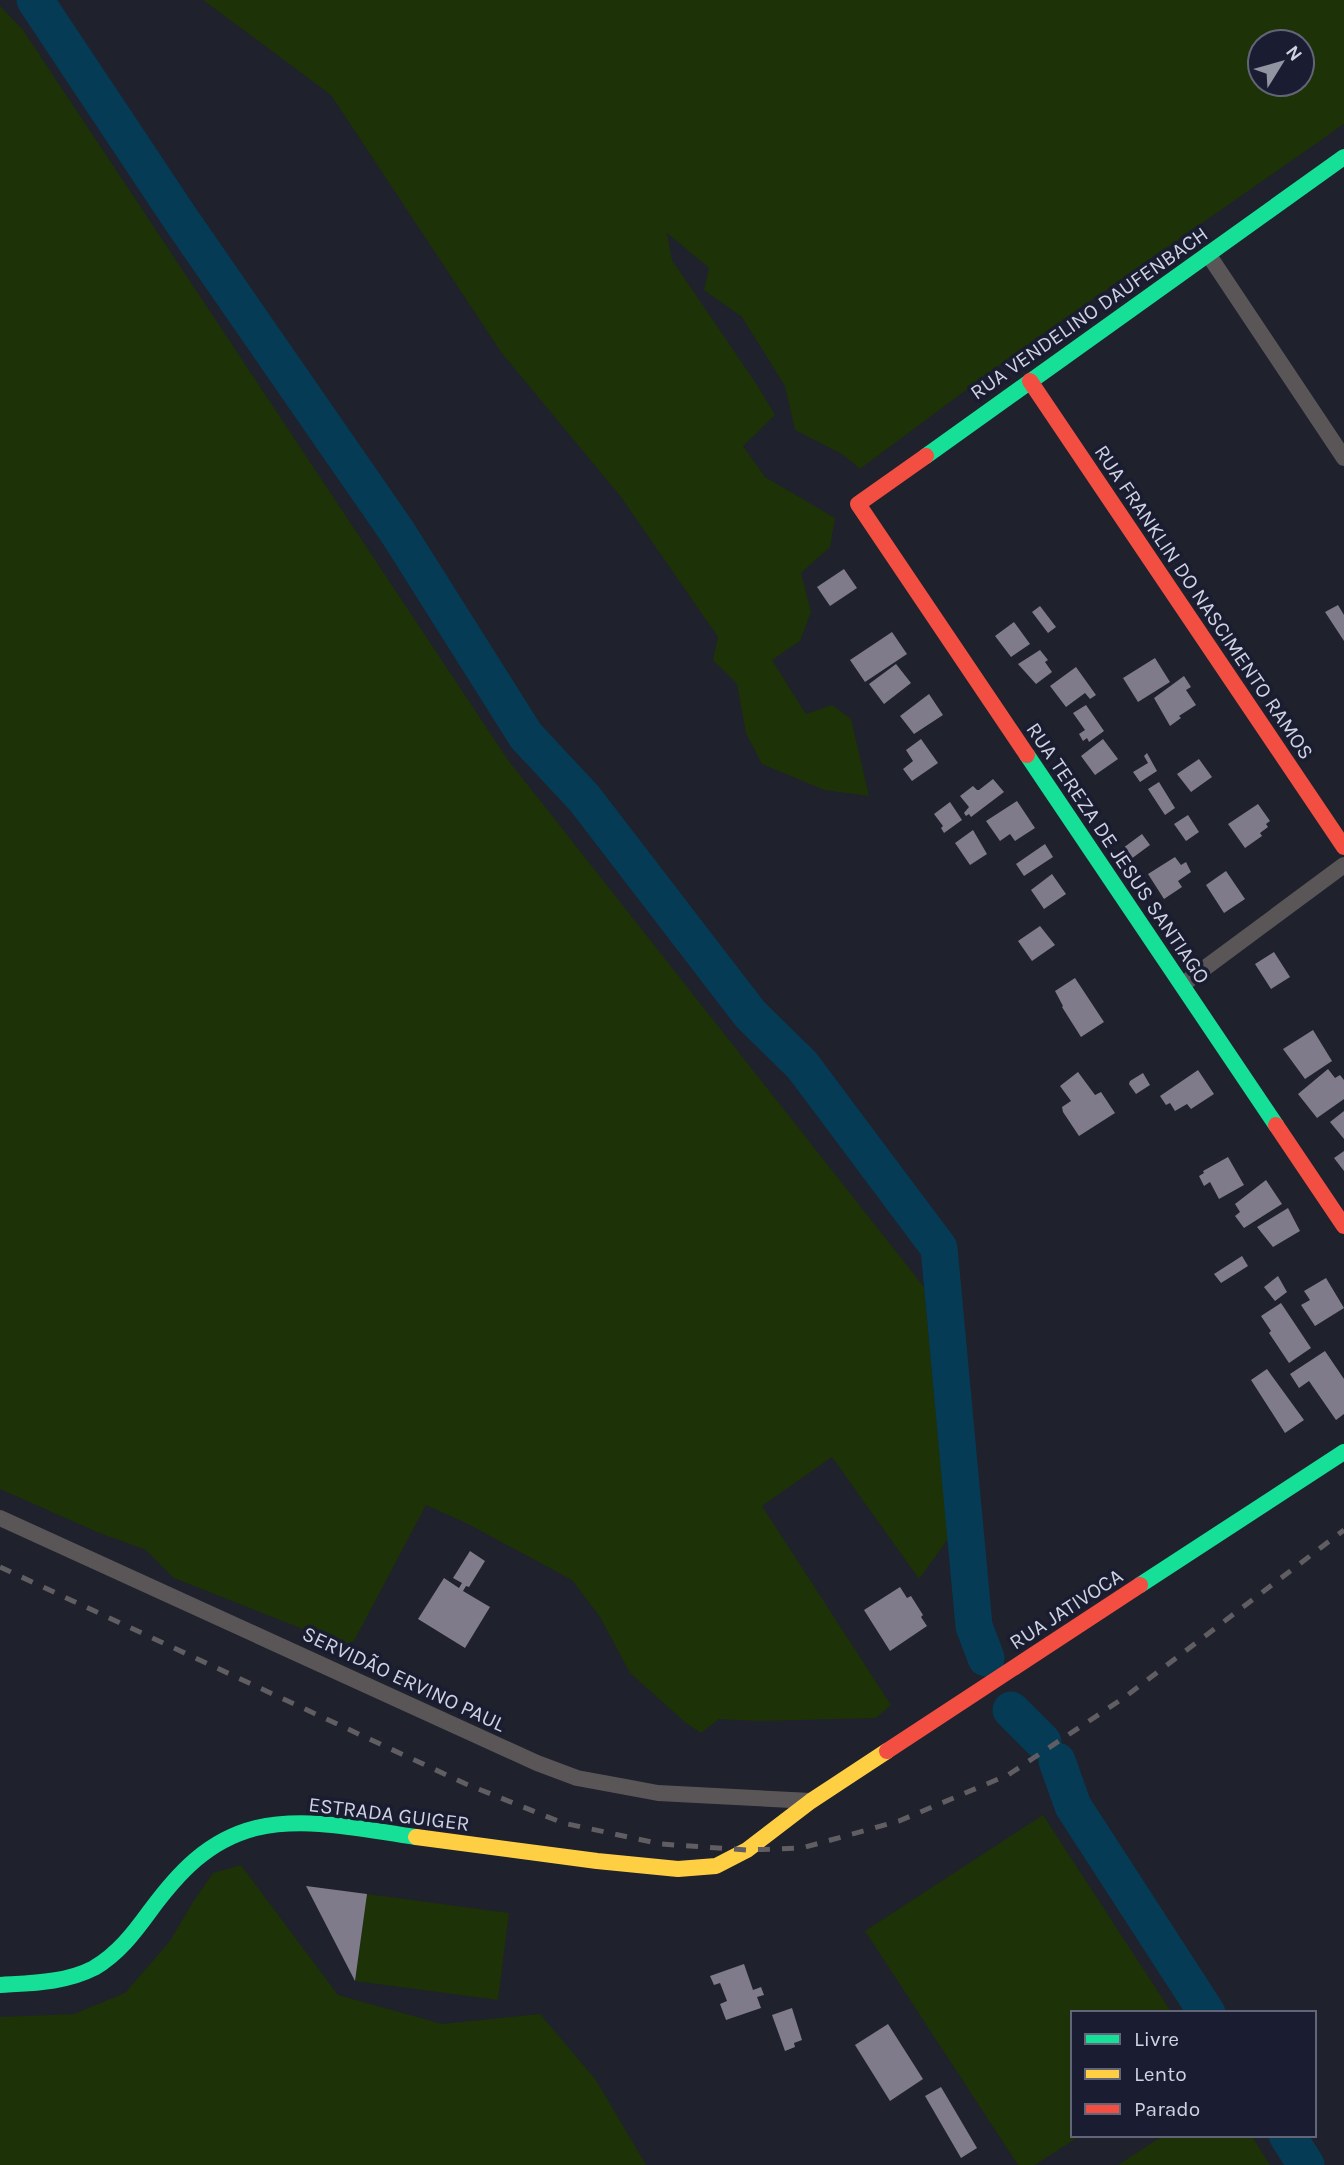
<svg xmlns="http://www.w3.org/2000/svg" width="1344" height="2165" viewBox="0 0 1344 2165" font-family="Karla,sans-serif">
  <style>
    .green { fill: #1d3206; fill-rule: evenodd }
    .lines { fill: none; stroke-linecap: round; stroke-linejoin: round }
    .river { stroke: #063b55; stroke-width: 37 }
    .building { fill: #7f7b8b }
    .street { stroke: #5a5657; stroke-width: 16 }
    .fast { stroke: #16e098; stroke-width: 16 }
    .slow { stroke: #ffcf43; stroke-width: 16 }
    .jam { stroke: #f24e42; stroke-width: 16 }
    .rail { stroke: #605e63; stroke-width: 5; stroke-dasharray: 12 12; stroke-linecap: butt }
    .labels { text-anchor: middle; stroke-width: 7; stroke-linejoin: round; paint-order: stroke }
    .street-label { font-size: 21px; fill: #cfd2e0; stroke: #1a1d31 }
  </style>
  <rect width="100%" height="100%" fill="#1f212c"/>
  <!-- green -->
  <path class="green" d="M 203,0 L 1344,0 L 1344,124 L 1013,355 L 860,469 L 842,454 L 795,430 L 785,386 L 742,317 L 704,290 L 709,268 L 667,233 L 672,260 L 757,385 L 775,415 L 743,446 L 765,477 L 835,518 L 830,547 L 801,573 L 811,612 L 800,641 L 772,660 L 806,714 L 832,705 L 851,719 L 869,796 L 824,790 L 762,764 L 746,733 L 737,684 L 713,660 L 718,637 L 621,497 L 501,352 L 331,95 ZM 1302,42 L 1302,84 L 1260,84 L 1260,42 Z
    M 0,6 L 23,30 L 508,760 L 924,1287 L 948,1539 L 919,1579 L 832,1457 L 762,1506 L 891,1705 L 876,1718 L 759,1721 L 719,1719 L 701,1733 L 686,1723 L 630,1673 L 600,1617 L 572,1580 L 466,1523 L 426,1505 L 354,1641 L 343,1645 L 174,1578 L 146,1550 L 97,1532 L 0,1489 Z
    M 1043,1815 L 1172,2013 L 1073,2013 L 1073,2135 L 1081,2135 L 1035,2165 L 1018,2165 L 865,1931 Z
    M 241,1865 L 338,1995 L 442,2024 L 540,2014 L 596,2080 L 646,2165 L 0,2165 L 0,2017 L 74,2014 L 125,1993 L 170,1941 L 193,1902 L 213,1873 Z
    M 367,1894 L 509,1913 L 498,2000 L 355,1981 Z
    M 1164,2135 L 1251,2135 L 1270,2165 L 1118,2165 Z"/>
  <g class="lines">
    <!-- river -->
    <path class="river" d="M 35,0 L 180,218 L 398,533 L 526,736 L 584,798 L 750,1014 L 802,1065 L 939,1248 L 974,1626 L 986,1658
      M 1011,1710 L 1043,1742
      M 1057,1761 L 1073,1806 L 1207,2013
      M 1287,2135 L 1306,2165"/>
  </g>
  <!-- building -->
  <path class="building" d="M 844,569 L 857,588 L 830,606 L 817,587 Z
    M 1338,605 L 1344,615 L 1344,641 L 1325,612 Z
    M 1040,606 L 1056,627 L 1048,633 L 1032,612 Z
    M 1014,622 L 1030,644 L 1011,657 L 995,636 Z
    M 892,632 L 907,654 L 865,682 L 850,660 Z
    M 1040,650 L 1048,660 L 1045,662 L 1052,672 L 1036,684 L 1018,664 Z
    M 1155,658 L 1170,682 L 1138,702 L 1123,678 Z
    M 896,664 L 911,683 L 884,704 L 869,684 Z
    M 1076,667 L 1096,695 L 1090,699 L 1085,693 L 1066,707 L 1050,686 Z
    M 1184,676 L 1191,687 L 1186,690 L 1196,705 L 1179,716 L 1181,718 L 1170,726 L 1154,698 Z
    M 929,694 L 943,715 L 914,734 L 900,716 Z
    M 1086,705 L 1104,731 L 1089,742 L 1087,738 L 1083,741 L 1079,734 L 1085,730 L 1073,713 Z
    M 921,739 L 938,763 L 912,781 L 903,769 L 913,761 L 906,750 Z
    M 1103,739 L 1118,759 L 1095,775 L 1081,756 Z
    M 1147,753 L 1157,771 L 1140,782 L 1133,772 L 1148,763 L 1144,756 Z
    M 1199,759 L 1212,777 L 1191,792 L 1177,774 Z
    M 993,779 L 1004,792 L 971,817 L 969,814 L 966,816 L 964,813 L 969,807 L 960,796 L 973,786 L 977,790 L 979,790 Z
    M 1159,782 L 1175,808 L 1165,815 L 1148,789 Z
    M 1017,801 L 1035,828 L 1015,841 L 1010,834 L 1000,841 L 986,821 Z
    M 950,802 L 962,820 L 944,833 L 941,828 L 943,826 L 934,814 Z
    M 1258,804 L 1270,821 L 1266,824 L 1268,827 L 1260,833 L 1262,836 L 1245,848 L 1228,824 Z
    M 1188,815 L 1199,832 L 1186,841 L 1174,824 Z
    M 973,830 L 987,854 L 970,865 L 955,843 Z
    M 1142,834 L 1150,845 L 1131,859 L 1123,848 Z
    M 1045,844 L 1053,857 L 1024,876 L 1016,864 Z
    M 1175,857 L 1181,865 L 1186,862 L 1191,872 L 1178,881 L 1182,887 L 1164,899 L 1148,874 Z
    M 1226,871 L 1245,899 L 1224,913 L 1206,885 Z
    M 1052,874 L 1066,894 L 1044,909 L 1031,890 Z
    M 1040,926 L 1055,945 L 1032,961 L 1018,941 Z
    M 1274,952 L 1290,977 L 1271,989 L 1255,964 Z
    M 1075,978 L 1104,1022 L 1081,1037 L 1062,1007 L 1063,1006 L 1055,991 Z
    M 1313,1030 L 1332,1061 L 1305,1079 L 1283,1049 Z
    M 1328,1069 L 1335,1078 L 1340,1075 L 1344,1080 L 1344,1099 L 1317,1118 L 1298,1094 Z
    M 1198,1070 L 1214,1094 L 1191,1109 L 1187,1104 L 1175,1111 L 1170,1103 L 1166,1105 L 1160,1096 Z
    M 1078,1072 L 1095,1095 L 1101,1092 L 1115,1113 L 1079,1136 L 1063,1112 L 1062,1107 L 1071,1101 L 1060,1086 Z
    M 1143,1073 L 1150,1085 L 1136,1094 L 1129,1084 L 1130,1081 Z
    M 1344,1111 L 1344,1139 L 1330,1122 Z
    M 1344,1151 L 1344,1171 L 1334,1158 Z
    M 1228,1157 L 1244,1185 L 1219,1199 L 1210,1182 L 1204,1186 L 1199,1176 L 1204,1173 L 1203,1171 Z
    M 1266,1180 L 1282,1204 L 1244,1228 L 1235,1216 L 1240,1212 L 1235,1204 Z
    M 1288,1208 L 1300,1231 L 1273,1247 L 1257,1227 Z
    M 1242,1256 L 1248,1266 L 1221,1283 L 1214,1274 Z
    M 1278,1276 L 1287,1292 L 1275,1301 L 1264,1287 Z
    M 1326,1278 L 1344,1308 L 1315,1326 L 1301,1305 L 1310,1300 L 1304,1291 Z
    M 1281,1303 L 1311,1348 L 1289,1363 L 1269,1333 L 1271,1331 L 1261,1316 Z
    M 1325,1351 L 1344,1379 L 1344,1414 L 1336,1420 L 1309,1381 L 1299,1388 L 1290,1374 Z
    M 1267,1369 L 1304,1420 L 1285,1433 L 1251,1380 Z
    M 470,1551 L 485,1561 L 469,1587 L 466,1586 L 463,1591 L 490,1607 L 465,1648 L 418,1619 L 444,1578 L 459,1588 L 462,1583 L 453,1578 Z
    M 900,1587 L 907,1598 L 911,1596 L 923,1615 L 921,1617 L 927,1626 L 890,1651 L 864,1610 Z
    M 306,1886 L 367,1894 L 355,1981 Z
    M 744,1964 L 753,1990 L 761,1987 L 764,1995 L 757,1997 L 761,2008 L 726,2020 L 720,2004 L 727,2001 L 720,1983 L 714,1985 L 710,1976 Z
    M 792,2008 L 802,2040 L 794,2043 L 795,2047 L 785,2051 L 772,2015 Z
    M 888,2024 L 923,2079 L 890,2101 L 855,2045 Z
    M 941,2087 L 977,2148 L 961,2158 L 925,2096 Z"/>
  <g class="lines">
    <!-- street -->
    <path class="street" d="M 1208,254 L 1344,458
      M 1182,985 L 1344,865
      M 0,1518 L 537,1763 L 577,1778 L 658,1793 L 811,1801"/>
    <!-- fast -->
    <path class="fast" d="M 926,456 L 1344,157
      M 1027,755 L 1276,1125
      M 1140,1585 L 1344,1452
      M 0,1985 C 31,1983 65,1983 94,1968 C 118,1954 134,1933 150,1911 C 178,1873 208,1840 256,1828 C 308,1816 364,1830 416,1837"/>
    <!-- slow -->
    <path class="slow" d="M 416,1837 L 597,1861 L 678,1869 L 716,1866 L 747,1850 L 811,1801 L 887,1751"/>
    <!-- jam -->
    <path class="jam" d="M 1030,381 L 1344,847
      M 926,456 L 858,504 L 1027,755
      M 1276,1125 L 1344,1226
      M 887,1751 L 1140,1585"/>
    <!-- rail -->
    <path class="rail" d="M 0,1567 L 466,1784 L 563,1823 L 661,1844 L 747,1850 L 802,1848 L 899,1821 L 1008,1775 L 1125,1697 L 1344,1530"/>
  </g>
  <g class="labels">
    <!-- street labels -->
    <g class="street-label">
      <text transform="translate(1089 313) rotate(-35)" y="7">RUA VENDELINO DAUFENBACH</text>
      <text transform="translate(1204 602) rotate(56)" y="7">RUA FRANKLIN DO NASCIMENTO RAMOS</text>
      <text transform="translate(1118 853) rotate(56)" y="7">RUA TEREZA DE JESUS SANTIAGO</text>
      <text transform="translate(1066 1609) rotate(-33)" y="7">RUA JATIVOCA</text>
      <text transform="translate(404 1679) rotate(25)" y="7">SERVIDÃO ERVINO PAUL</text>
      <text transform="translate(389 1814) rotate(7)" y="7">ESTRADA GUIGER</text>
    </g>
  </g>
  <!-- legend -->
  <rect x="1071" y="2011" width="245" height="126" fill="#1a1d31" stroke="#626577" stroke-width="2"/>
  <rect x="1085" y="2034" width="35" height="10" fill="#16e098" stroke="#626577" stroke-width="2"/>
  <text x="1134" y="2046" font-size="21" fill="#cfd2e0">Livre</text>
  <rect x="1085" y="2069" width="35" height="10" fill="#ffcf43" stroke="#626577" stroke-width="2"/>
  <text x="1134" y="2081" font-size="21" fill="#cfd2e0">Lento</text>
  <rect x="1085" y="2104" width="35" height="10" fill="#f24e42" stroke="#626577" stroke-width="2"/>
  <text x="1134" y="2116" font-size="21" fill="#cfd2e0">Parado</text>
  <!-- north arrow -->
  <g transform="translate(1281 63) rotate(53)"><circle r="33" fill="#1a1d31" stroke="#626577" stroke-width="2"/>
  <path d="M0-5L12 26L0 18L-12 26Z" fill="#9194a1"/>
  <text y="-10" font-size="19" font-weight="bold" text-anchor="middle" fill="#cfd2e0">N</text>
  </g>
</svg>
